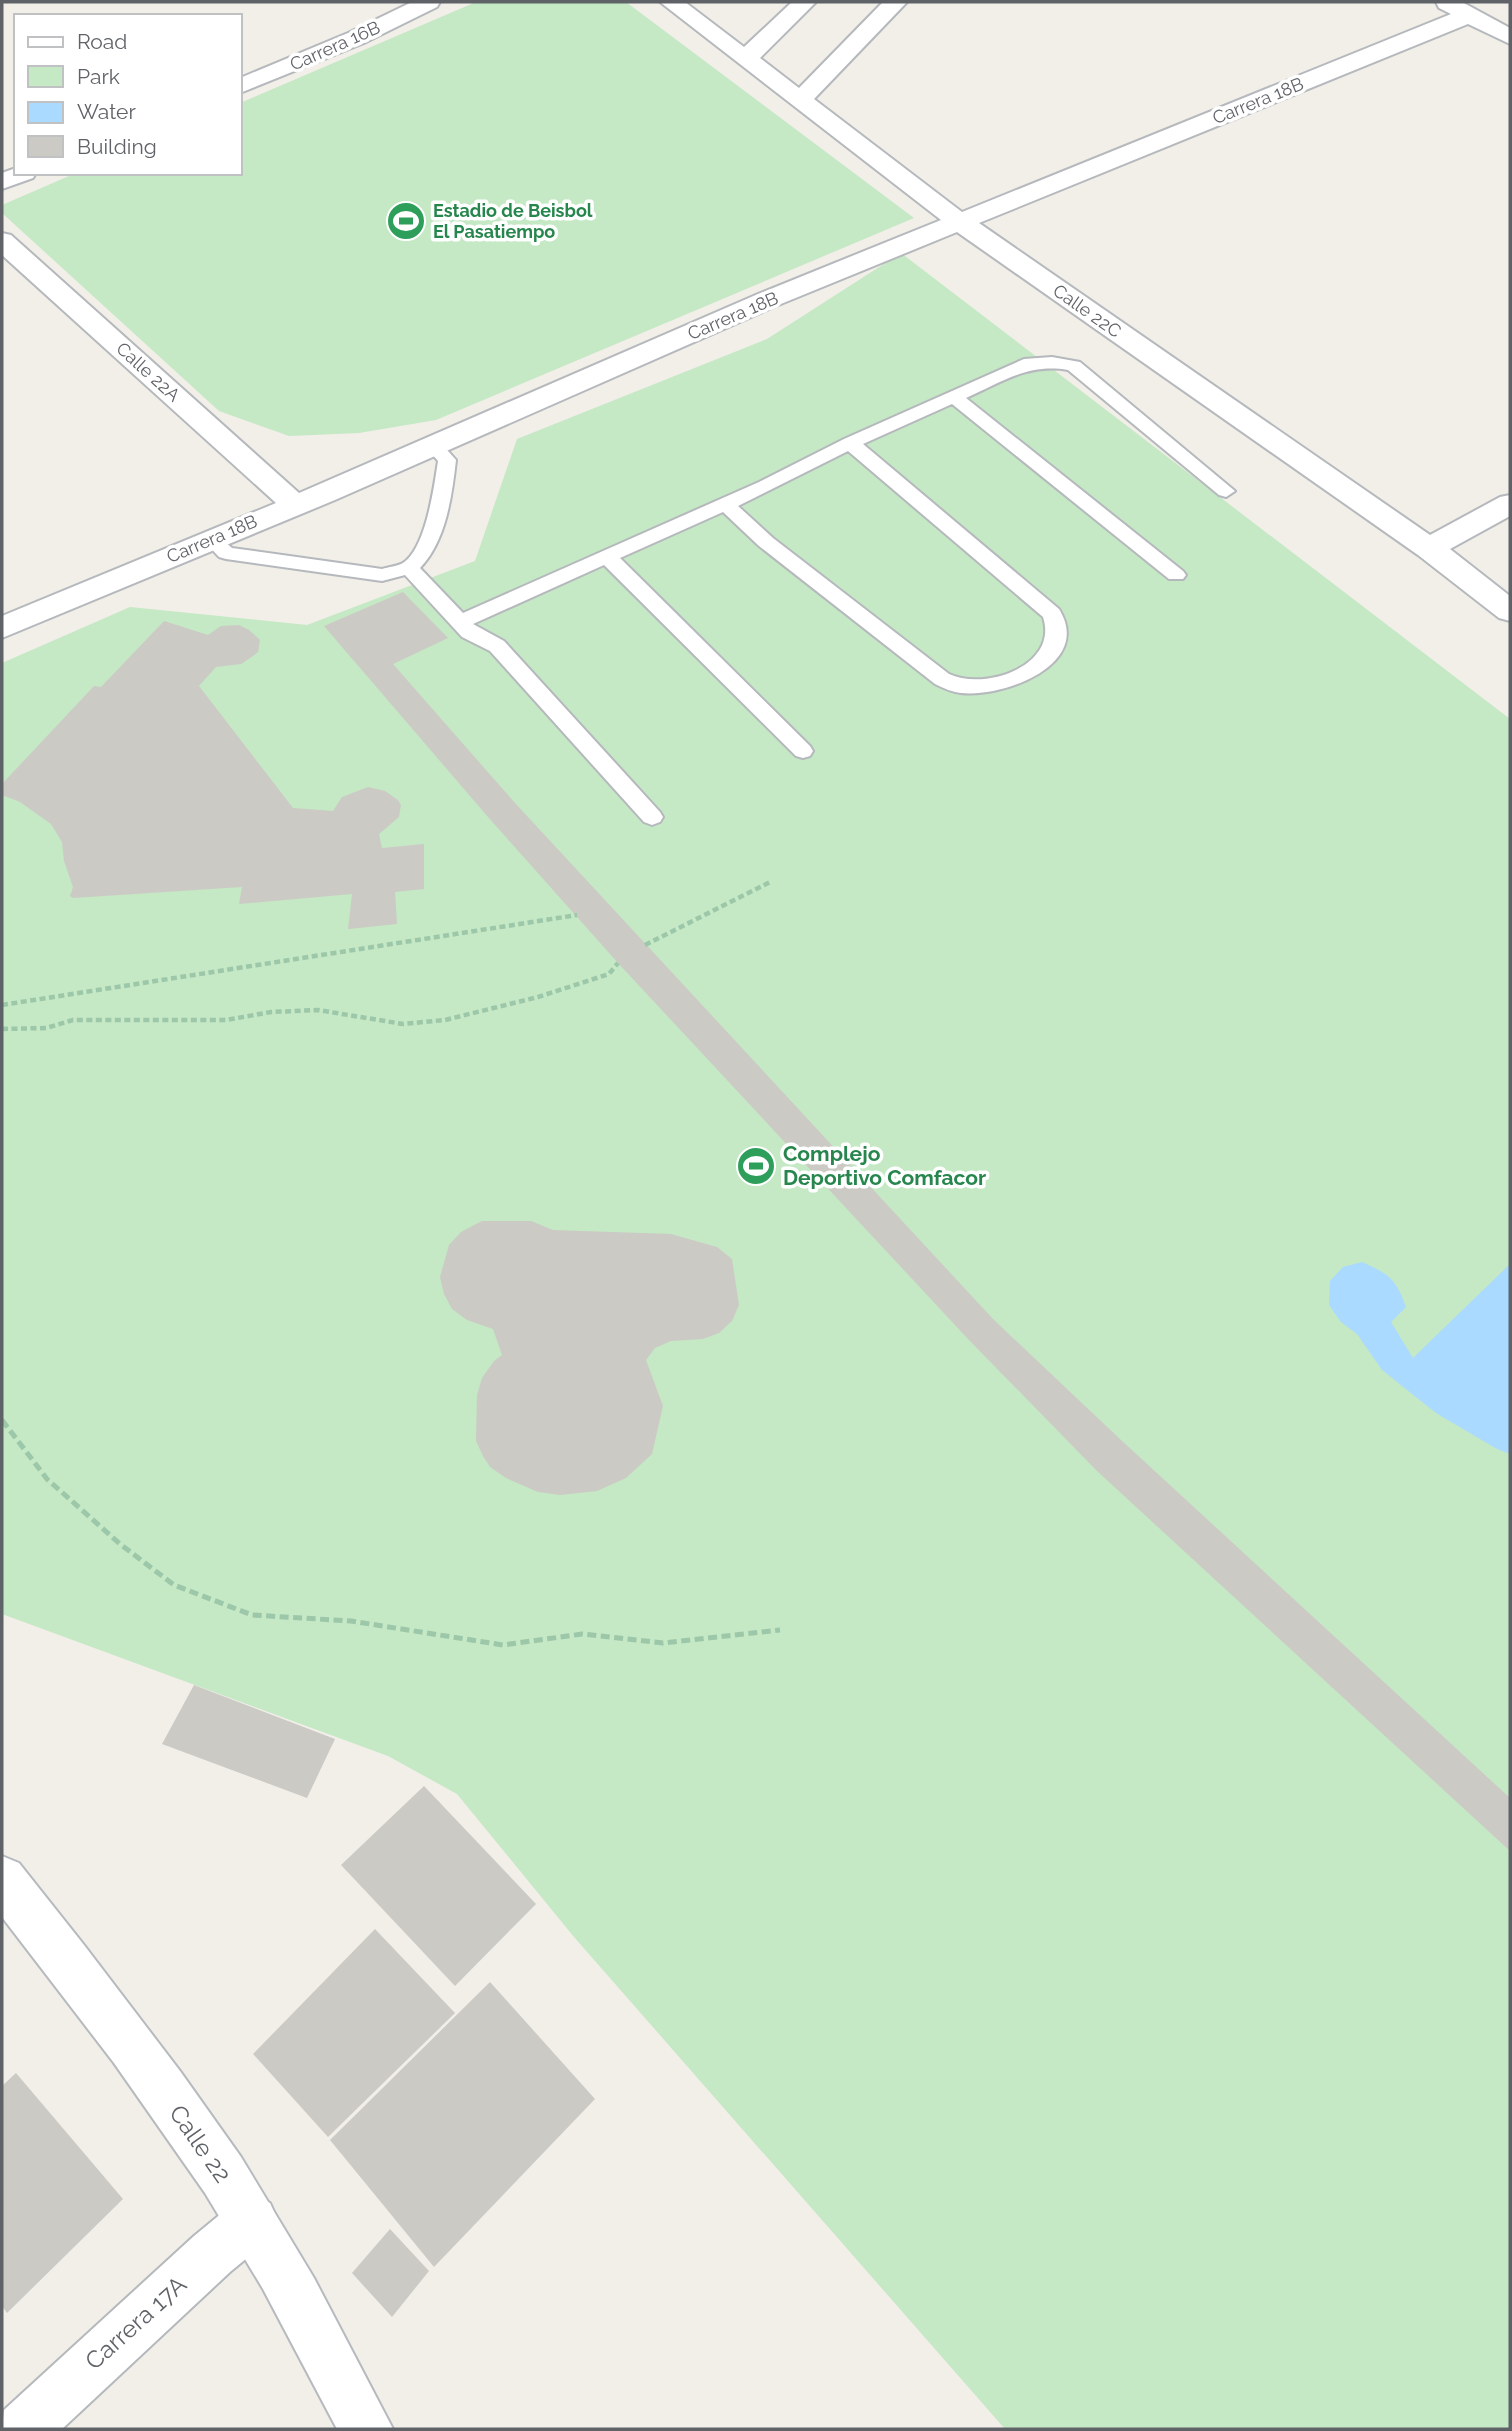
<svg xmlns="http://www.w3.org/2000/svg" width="1512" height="2431" viewBox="0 0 1512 2431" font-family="Raleway,sans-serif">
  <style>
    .green { fill: #c5e8c5 }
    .water { fill: #aadaff }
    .building { fill: #cccac5 }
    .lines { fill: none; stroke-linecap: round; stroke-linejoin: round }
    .lane-casing { stroke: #b5b8bc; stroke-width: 4 }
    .street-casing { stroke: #b5b8bc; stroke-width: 4 }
    .secondary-casing { stroke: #b6babf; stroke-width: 4 }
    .path-far1 { stroke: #9cc7a9; stroke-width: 4.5; stroke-dasharray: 6 3.5; stroke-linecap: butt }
    .path { stroke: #9cc7a9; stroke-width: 5; stroke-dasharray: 9 4.5; stroke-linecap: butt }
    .lane { fill: #fff; fill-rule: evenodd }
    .street { fill: #fff; fill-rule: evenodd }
    .secondary { fill: #fff; fill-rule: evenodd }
    .labels { text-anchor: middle; stroke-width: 7; stroke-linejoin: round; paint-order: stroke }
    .far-street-label { font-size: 18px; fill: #5f6368; stroke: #fff }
    .far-leisure-label { font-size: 18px; font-weight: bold; fill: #27864d; stroke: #fff; text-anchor: start }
    .leisure-label { font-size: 21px; font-weight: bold; fill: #27864d; stroke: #fff; text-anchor: start }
    .near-street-label { font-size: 24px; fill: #5f6368; stroke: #fff }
  </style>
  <rect width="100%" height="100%" fill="#f1efe8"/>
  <!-- green -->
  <path class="green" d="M 476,2 L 626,2 L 914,218 L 436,420 L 359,433 L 289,436 L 219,411 L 2,213 L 2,205 L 76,173 L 240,173 L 240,103 Z
    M 901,253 L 1510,719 L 1510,2429 L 1005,2429 L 574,1937 L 457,1794 L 388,1756 L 2,1614 L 2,663 L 130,607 L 307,625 L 475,561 L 517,439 L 767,339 Z"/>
  <!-- water -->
  <path class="water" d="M 1362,1262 C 1389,1274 1396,1279 1406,1307 L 1391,1322 L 1413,1358 L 1510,1264 L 1510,1454 L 1497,1449 L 1436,1413 L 1382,1370 L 1357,1334 L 1341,1322 L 1329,1305 L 1330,1281 L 1343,1267 Z"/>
  <!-- building -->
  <path class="building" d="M 403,592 L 448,638 L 393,664 L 515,803 L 993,1319 L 1121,1440 L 1510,1798 L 1510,1851 L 1097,1471 L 968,1339 L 618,963 L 488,817 L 324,626 Z
    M 164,621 L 208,635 L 221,626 L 239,625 L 249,630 L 260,640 L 258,652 L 253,656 L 241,664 L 216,667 L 199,686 L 293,808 L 333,811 L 342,797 L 368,787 L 385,791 L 398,800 L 401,805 L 399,817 L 379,834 L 382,848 L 424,844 L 424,889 L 395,892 L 397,924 L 348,929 L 352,894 L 239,904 L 242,887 L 73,898 L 70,896 L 73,887 L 64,861 L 62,842 L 51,824 L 20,802 L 2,795 L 2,784 L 94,686 L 101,687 Z
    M 482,1221 L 531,1221 L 553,1230 L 671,1234 L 717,1247 L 732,1259 L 739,1305 L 732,1321 L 719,1333 L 703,1339 L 671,1341 L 655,1348 L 646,1360 L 663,1406 L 652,1454 L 626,1478 L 597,1491 L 560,1495 L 538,1492 L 506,1478 L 490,1467 L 483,1456 L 476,1441 L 477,1395 L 482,1378 L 494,1361 L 502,1355 L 493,1329 L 467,1320 L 452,1309 L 444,1294 L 440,1277 L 449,1245 L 461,1232 Z
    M 194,1685 L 335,1739 L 307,1798 L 162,1744 Z
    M 424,1786 L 536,1904 L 455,1986 L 341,1865 Z
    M 375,1929 L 455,2013 L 328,2137 L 253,2054 Z
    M 490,1982 L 595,2099 L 434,2267 L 330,2140 Z
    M 16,2073 L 123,2199 L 7,2313 L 2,2306 L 2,2086 Z
    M 390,2229 L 429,2271 L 392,2317 L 352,2273 Z"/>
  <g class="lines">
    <defs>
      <path id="lane" d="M 1052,357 L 1080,362 L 1235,491 L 1226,497 L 1219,495 L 1068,370 C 1028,363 1002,382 966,398 L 1183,571 L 1186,575 L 1183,579 L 1169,579 L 952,404 L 863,444 L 1059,609 C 1094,665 1002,698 961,693 C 952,692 943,688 935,684 L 759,546 L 723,512 L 620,558 L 810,746 L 813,751 L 810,756 L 803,758 L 796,756 L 604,565 L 473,624 L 504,641 L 660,812 L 663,817 L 660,822 L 652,825 L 644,822 L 490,651 L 462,637 L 405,575 L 382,581 L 226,559 L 219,557 L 203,540 L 205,536 C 218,532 223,540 232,548 L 382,569 C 388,567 398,566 403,563 C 426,548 434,487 438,461 L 425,446 L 428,442 L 440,442 L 456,460 C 452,496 446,541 420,568 L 463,613 L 759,482 L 844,439 L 1024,359 ZM 848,451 L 1043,617 C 1059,666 985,691 949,674 L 773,538 L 738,506 Z"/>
      <path id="street" d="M 412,2 L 440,2 L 437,7 L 364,43 L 240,93 L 240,78 L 348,33 Z
        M 660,2 L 685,2 L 744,47 L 792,2 L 816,2 L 760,58 L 799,88 L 883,2 L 907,2 L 814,99 L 962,212 L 1451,14 L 1439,8 L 1436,2 L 1462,2 L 1510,28 L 1510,44 L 1468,24 L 979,223 L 1430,535 L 1500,497 L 1510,495 L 1510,516 L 1450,549 L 1510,596 L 1510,621 L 1499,618 L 1418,555 L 957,232 L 776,306 L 335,500 L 2,638 L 2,616 L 276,503 L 2,255 L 2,233 L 11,235 L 299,493 L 758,294 L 941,220 Z
        M 16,168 L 16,173 L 36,173 L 33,178 L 2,189 L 2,173 Z
        M 252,2195 L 270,2203 L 278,2221 L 270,2239 L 230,2272 L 62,2429 L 2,2429 L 4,2410 L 194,2236 L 234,2203 Z"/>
      <path id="secondary" d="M 2,1856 L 19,1863 L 84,1945 L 180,2071 L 241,2157 L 314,2278 L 393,2429 L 337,2429 L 263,2289 L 205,2193 L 114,2063 L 2,1917 Z"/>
    </defs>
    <!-- lane casing -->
    <use href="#lane" class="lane-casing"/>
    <!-- street casing -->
    <use href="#street" class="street-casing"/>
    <!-- secondary casing -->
    <use href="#secondary" class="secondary-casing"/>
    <!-- path-far1 -->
    <path class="path-far1" d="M 645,945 L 770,882
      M 2,1005 L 577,915
      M 2,1029 L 46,1028 L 73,1020 L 226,1020 L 271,1012 L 318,1010 L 403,1024 L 445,1020 L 538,997 L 609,974 L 618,963"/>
    <!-- path -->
    <path class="path" d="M 2,1420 L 47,1479 L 120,1544 L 174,1585 L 252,1615 L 351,1621 L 503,1645 L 582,1634 L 663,1643 L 780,1630"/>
    <!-- lane -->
    <use href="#lane" class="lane"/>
    <!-- street -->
    <use href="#street" class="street"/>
    <!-- secondary -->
    <use href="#secondary" class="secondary"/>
  </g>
  <!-- icons -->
  <defs>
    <symbol id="stadium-disc" viewBox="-11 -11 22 22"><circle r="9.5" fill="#2e9e5b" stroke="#fff"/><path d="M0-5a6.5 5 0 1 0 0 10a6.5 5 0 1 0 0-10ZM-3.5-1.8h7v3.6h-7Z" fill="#fff"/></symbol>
  </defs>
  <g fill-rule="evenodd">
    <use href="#stadium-disc" x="384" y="199" width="44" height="44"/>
    <use href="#stadium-disc" x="734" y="1144" width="44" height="44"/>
  </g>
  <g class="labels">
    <!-- far-street labels -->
    <g class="far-street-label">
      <text transform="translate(335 46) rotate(-24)" y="6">Carrera 16B</text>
      <text transform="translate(1258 101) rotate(-22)" y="6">Carrera 18B</text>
      <text transform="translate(1087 311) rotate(35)" y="6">Calle 22C</text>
      <text transform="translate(733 316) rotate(-23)" y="6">Carrera 18B</text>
      <text transform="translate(148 372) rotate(42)" y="6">Calle 22A</text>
      <text transform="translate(212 539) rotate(-23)" y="6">Carrera 18B</text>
    </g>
    <!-- far-leisure labels -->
    <g class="far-leisure-label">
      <text x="433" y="217">Estadio de Beisbol<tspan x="433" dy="21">El Pasatiempo</tspan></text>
    </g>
    <!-- leisure labels -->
    <g class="leisure-label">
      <text x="783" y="1161">Complejo<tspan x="783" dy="24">Deportivo Comfacor</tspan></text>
    </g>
    <!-- near-street labels -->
    <g class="near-street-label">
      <text transform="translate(200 2144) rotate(55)" y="8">Calle 22</text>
      <text transform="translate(136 2323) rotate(-42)" y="8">Carrera 17A</text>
    </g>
  </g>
  <!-- border -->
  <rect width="1512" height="2431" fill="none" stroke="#5f6368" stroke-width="7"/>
  <!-- legend -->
  <rect x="14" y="14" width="228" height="161" fill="#ffffff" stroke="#bfc1c3" stroke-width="2"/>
  <rect x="28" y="37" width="35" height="10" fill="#ffffff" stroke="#bfc1c3" stroke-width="2"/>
  <text x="77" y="49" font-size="21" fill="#5f6368">Road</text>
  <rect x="28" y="66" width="35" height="21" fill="#c5e8c5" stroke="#bfc1c3" stroke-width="2"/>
  <text x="77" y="84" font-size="21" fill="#5f6368">Park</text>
  <rect x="28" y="102" width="35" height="21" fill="#aadaff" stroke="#bfc1c3" stroke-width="2"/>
  <text x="77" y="119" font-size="21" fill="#5f6368">Water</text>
  <rect x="28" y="136" width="35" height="21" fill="#cccac5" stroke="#bfc1c3" stroke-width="2"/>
  <text x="77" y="154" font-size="21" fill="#5f6368">Building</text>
</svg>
